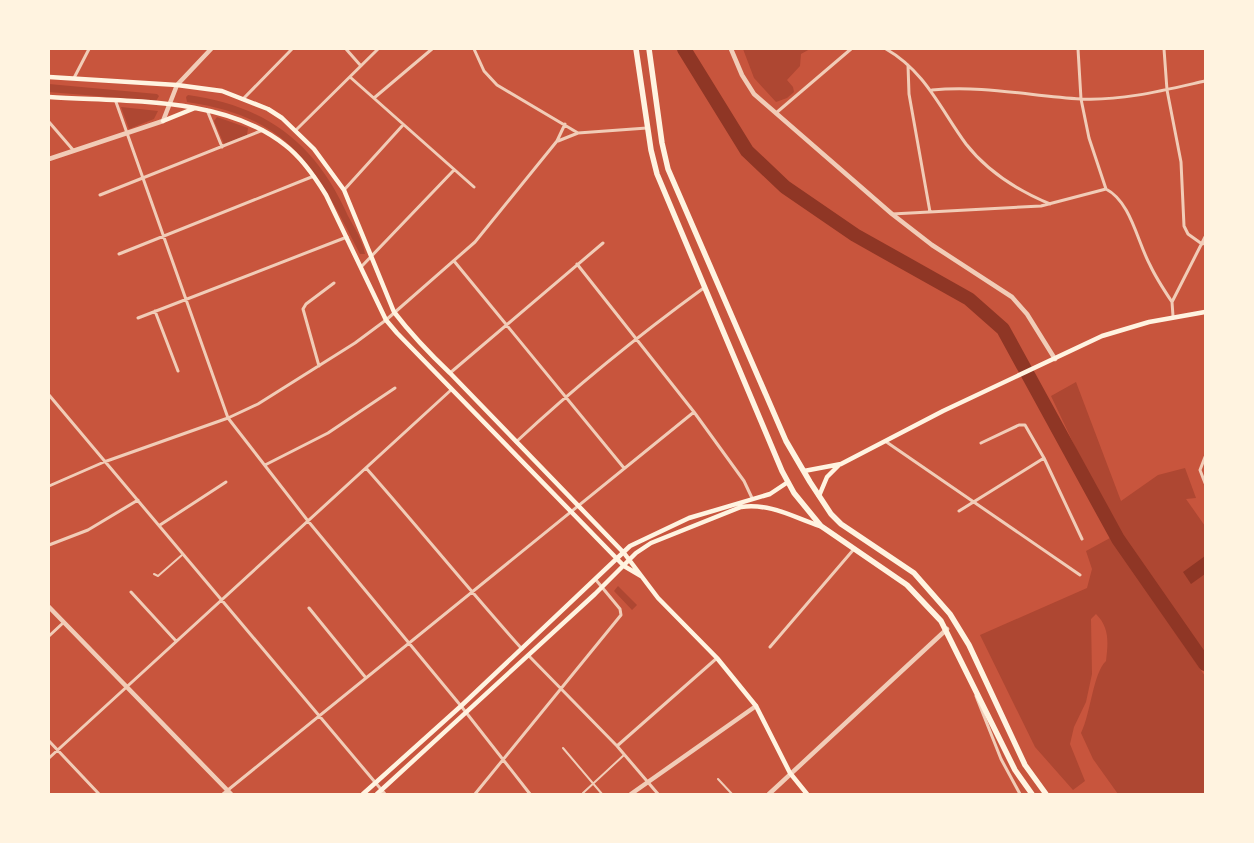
<svg xmlns="http://www.w3.org/2000/svg" width="1254" height="843" viewBox="0 0 1254 843" font-family="Mulish,sans-serif">
  <style>
    .green { fill: #ae4732 }
    .water { fill: #8f3625 }
    .lines { fill: none; stroke-linecap: round; stroke-linejoin: round }
    .river { stroke: #8f3625; stroke-width: 14 }
    .service { stroke: #f1ccb7; stroke-width: 2 }
    .minor { stroke: #f1ccb7; stroke-width: 3 }
    .tertiary { stroke: #f1ccb7; stroke-width: 4.5 }
    .secondary { stroke: #fff3e0; stroke-width: 4.5 }
    .trunk { stroke: #fff3e0; stroke-width: 5.5 }
  </style>
  <rect width="100%" height="100%" fill="#c8553d"/>
  <!-- green -->
  <path class="green" d="M 743,49 L 810,49 L 801,54 L 800,66 L 787,80 L 793,87 L 794,92 L 787,98 L 776,102 L 754,78 Z
    M 49,84 L 157,94 L 159,96 L 156,101 L 49,92 Z
    M 188,95 C 267,106 316,144 348,216 C 354,227 363,241 365,254 L 360,254 C 316,168 291,117 187,102 L 186,97 Z
    M 121,107 L 158,111 L 154,119 L 129,129 Z
    M 217,117 L 248,128 L 247,135 L 224,144 L 214,121 Z
    M 1076,382 L 1121,501 L 1158,475 L 1185,468 L 1196,498 L 1186,499 L 1205,526 L 1205,653 L 1127,543 L 1088,474 L 1051,396 Z
    M 1110,538 L 1205,676 L 1205,794 L 1118,794 L 1093,759 L 1081,733 C 1091,713 1093,673 1106,661 C 1108,643 1110,628 1096,614 L 1091,619 L 1092,674 L 1086,702 L 1074,727 L 1070,744 L 1085,781 L 1073,790 L 1035,747 L 980,635 L 1087,588 L 1092,569 L 1086,551 Z
    M 618,586 L 637,605 L 632,610 L 614,591 Z"/>
  <!-- water -->
  <path class="water" d="M 1205,556 L 1205,574 L 1191,584 L 1183,572 Z"/>
  <g class="lines">
    <!-- river -->
    <path class="river" d="M 684,49 L 747,151 L 785,187 L 855,235 L 969,299 L 1003,329 L 1118,539 L 1205,664"/>
    <!-- service -->
    <path class="service" d="M 154,574 L 158,576 L 182,555
      M 563,748 L 602,794
      M 718,779 L 732,794
      M 583,793 L 624,755"/>
    <!-- minor -->
    <path class="minor" d="M 346,49 L 361,66
      M 474,49 L 484,71 L 497,85 L 578,133 L 647,128
      M 886,49 C 925,71 941,110 966,144 C 987,171 1019,191 1050,204
      M 1078,49 L 1081,99 L 1089,138 L 1106,189 C 1131,202 1137,241 1150,265 C 1156,278 1164,290 1172,302
      M 1164,49 L 1167,90 L 1181,162 L 1184,226 L 1188,234 L 1202,244 L 1205,243
      M 908,65 L 909,94 L 930,212
      M 350,77 L 474,187
      M 74,78 L 89,49
      M 932,90 C 982,85 1031,96 1081,99 C 1122,101 1165,90 1205,81
      M 374,98 L 432,49
      M 243,99 L 292,49
      M 116,102 L 228,418 L 308,521 L 461,706 L 530,794
      M 207,110 L 222,147
      M 776,113 L 851,49
      M 49,122 L 74,151
      M 296,130 L 378,49
      M 558,141 L 578,133
      M 344,190 L 403,125
      M 100,195 L 263,130
      M 892,214 L 1041,206 L 1106,189
      M 119,254 L 314,176
      M 454,261 L 624,468
      M 577,264 L 694,412 L 744,481 L 752,498
      M 362,266 L 454,170
      M 155,311 L 178,371
      M 1173,316 L 1172,302 L 1205,237
      M 138,318 L 347,237
      M 319,366 L 303,309 L 306,304 L 334,283
      M 450,373 L 603,243
      M 49,395 L 385,794
      M 885,441 L 1080,575
      M 516,442 C 576,386 639,335 705,287
      M 981,443 L 1019,425 L 1025,425 L 1044,458 L 1082,539
      M 1205,457 L 1200,470 L 1205,483
      M 265,465 L 328,433 L 395,388
      M 366,468 C 419,528 469,590 522,649
      M 49,486 L 104,462 L 228,418 L 258,404 L 355,343 L 386,320 L 475,242 L 557,141 L 565,124
      M 959,511 L 1044,458
      M 160,525 L 226,482
      M 49,545 L 88,530 L 138,500
      M 131,592 L 176,641
      M 309,608 L 366,678
      M 49,636 L 63,623
      M 770,647 L 854,549
      M 528,655 L 617,746 L 658,794
      M 976,696 L 1001,759 L 1020,794
      M 49,741 L 99,794
      M 617,746 L 717,658
      M 49,758 L 451,390
      M 223,794 L 694,412
      M 475,794 L 621,615 L 620,609 L 596,580"/>
    <!-- tertiary -->
    <path class="tertiary" d="M 731,49 L 742,75 L 754,94 L 892,214 L 932,245 L 1012,297 L 1027,314 L 1055,359
      M 49,159 L 163,121 L 177,85 L 211,49
      M 49,607 L 231,794
      M 631,794 L 756,706
      M 769,794 L 947,629"/>
    <!-- secondary -->
    <path class="secondary" d="M 49,77 L 177,85 L 222,91 L 268,109 L 282,118 L 314,149 L 344,190 L 394,312 C 411,334 430,354 450,373 L 624,553 L 658,598 L 717,658 L 756,706 L 790,773 L 807,794
      M 49,97 C 124,102 224,96 285,145 C 302,158 315,177 326,195 L 386,320 L 397,333 L 624,566 L 641,576
      M 163,121 L 195,108
      M 804,471 L 841,464 L 943,411 L 1102,336 L 1149,322 L 1205,312
      M 819,496 L 827,477 L 839,465
      M 363,794 L 461,706 L 630,546 L 689,518 L 770,494 L 788,482
      M 377,794 L 595,594 L 636,553 L 651,543 L 741,507 C 770,503 793,517 820,526"/>
    <!-- trunk -->
    <path class="trunk" d="M 636,49 L 651,150 L 657,174 L 782,471 L 794,493 L 821,526 L 907,585 L 941,621 L 1015,770 L 1032,794
      M 649,49 L 662,143 L 668,169 L 786,441 L 810,482 L 831,514 L 841,524 L 914,573 L 950,614 L 969,645 L 1025,765 L 1046,794"/>
  </g>
  <!-- border -->
  <rect width="1254" height="843" fill="none" stroke="#fff3e0" stroke-width="100"/>
</svg>
